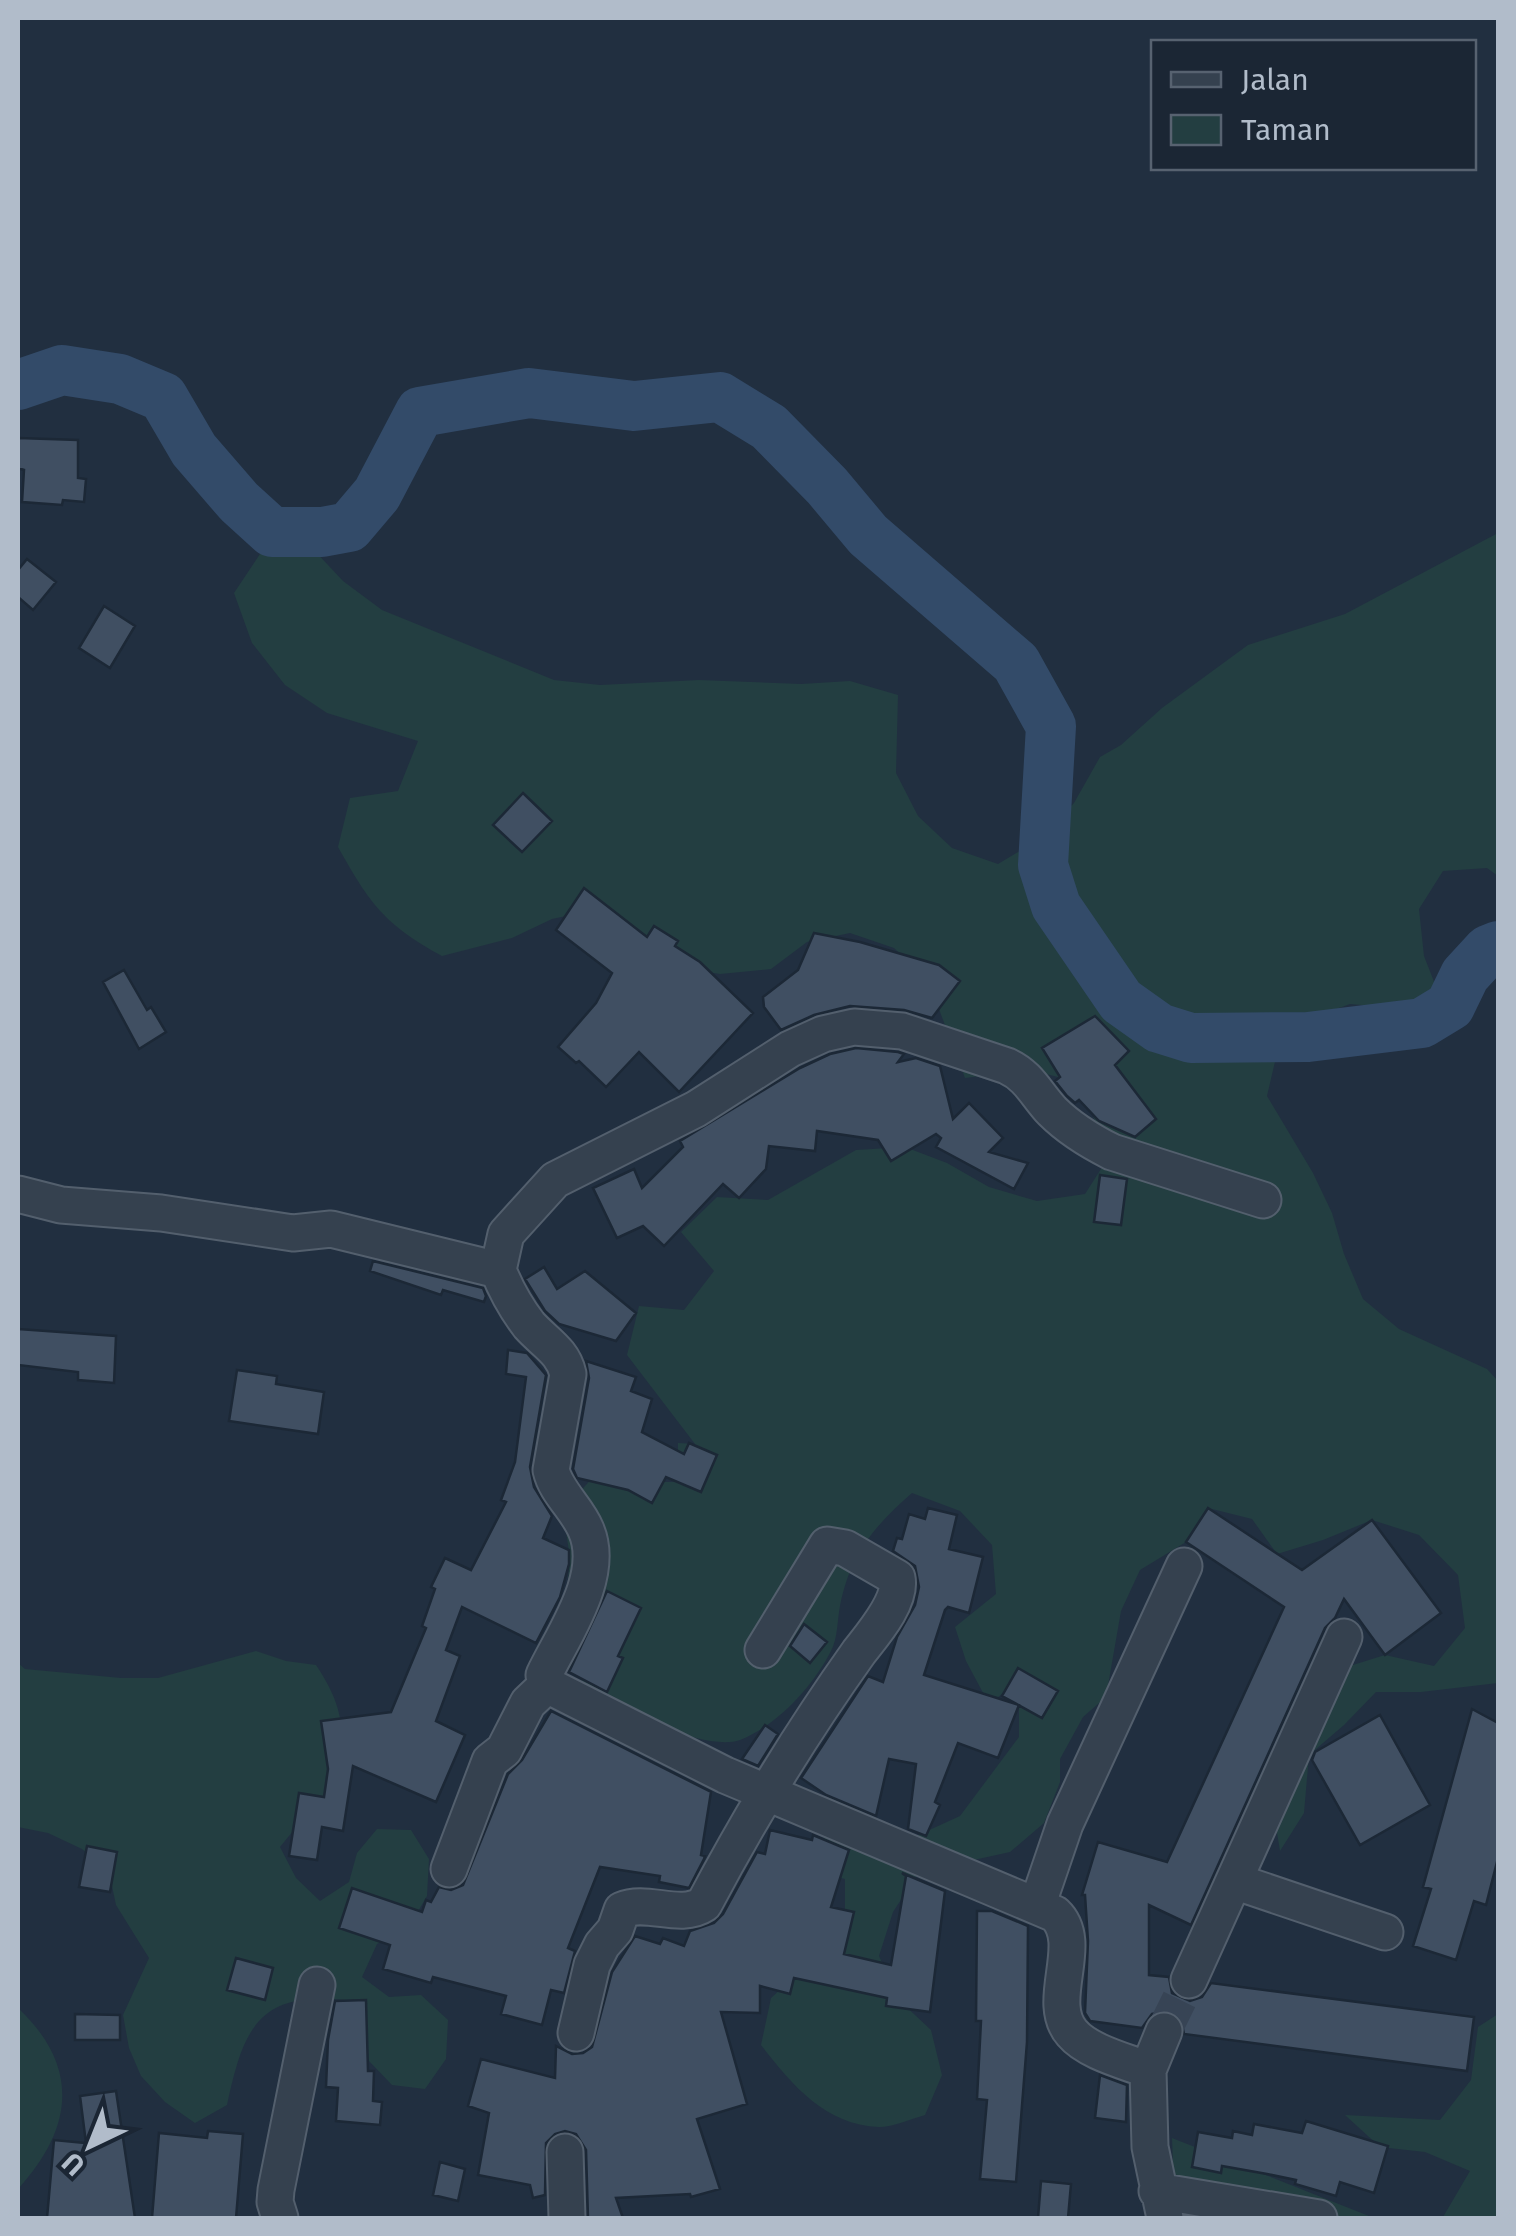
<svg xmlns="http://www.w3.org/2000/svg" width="1516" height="2236" viewBox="0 0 1516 2236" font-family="'Fira Sans',sans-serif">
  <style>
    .green { fill: #233e41 }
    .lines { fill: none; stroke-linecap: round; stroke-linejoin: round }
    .river { stroke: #334b69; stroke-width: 50 }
    .building { fill: #404f62; stroke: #1c2836; stroke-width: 2.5 }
    .minor-tunnel { stroke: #374455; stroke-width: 35; stroke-dasharray: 35 18; stroke-linecap: butt }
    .minor-casing { stroke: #535f6d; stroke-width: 39 }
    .minor { stroke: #35414f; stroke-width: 35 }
  </style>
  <rect width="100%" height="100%" fill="#212f40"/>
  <!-- green -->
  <path class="green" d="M 1498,533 L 1498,876 L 1487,868 L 1443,871 L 1419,909 L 1424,956 L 1440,997 L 1395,1008 L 1350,1004 L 1307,1020 L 1277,1053 L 1267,1096 L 1313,1173 L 1332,1213 L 1344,1254 L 1363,1299 L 1399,1329 L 1487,1369 L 1498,1381 L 1498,1683 L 1421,1692 L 1376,1692 L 1344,1725 L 1309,1755 L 1304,1813 L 1280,1851 L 1272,1802 L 1340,1669 L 1385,1655 L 1434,1666 L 1465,1628 L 1458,1575 L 1419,1535 L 1372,1520 L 1323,1540 L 1277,1554 L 1252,1519 L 1208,1508 L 1186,1542 L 1140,1570 L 1121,1611 L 1106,1697 L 1083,1717 L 1060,1759 L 1060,1782 L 1044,1823 L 1010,1852 L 919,1872 L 893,1912 L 879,1956 L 899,2000 L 931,2030 L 942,2075 L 925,2115 C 911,2119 893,2127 879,2127 C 825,2125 792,2085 761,2045 L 771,1998 L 845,1931 L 845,1879 L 841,1878 L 818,1838 L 914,1837 L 960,1816 L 1019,1737 L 1019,1704 L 1006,1691 L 989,1704 L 966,1661 L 955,1627 L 996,1594 L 992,1545 L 960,1511 L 912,1493 C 874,1526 850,1555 840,1606 C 837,1621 838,1638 831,1651 C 813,1686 778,1725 740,1740 C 709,1751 631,1717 603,1699 C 589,1690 577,1674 565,1662 L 587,1641 L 565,1610 L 570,1559 L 563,1510 L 597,1473 L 646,1482 L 678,1482 L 678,1443 L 695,1444 L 627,1355 L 639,1306 L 684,1310 L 714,1271 L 681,1232 L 717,1197 L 768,1200 L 856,1150 L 905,1147 L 947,1163 L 989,1187 L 1037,1201 L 1085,1194 L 1110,1155 L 1078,1082 L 1030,1070 L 965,1078 L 928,980 L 894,948 L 850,933 L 807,942 L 771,969 L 720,974 L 671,966 L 595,910 L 552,919 L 512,938 L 442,956 C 384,924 370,904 338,847 L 350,798 L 398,791 L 418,741 L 327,713 L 285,685 L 252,643 L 234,593 L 262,551 L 313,549 L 343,581 L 382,610 L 554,680 L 600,685 L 699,680 L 801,684 L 850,681 L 898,695 L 896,773 L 918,816 L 952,848 L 998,864 L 1040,839 L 1074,803 L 1100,757 L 1121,745 L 1162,708 L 1248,645 L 1345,614 Z
    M 256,1651 L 286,1661 L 316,1665 C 352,1719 342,1741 333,1801 L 302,1820 L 280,1847 L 296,1878 L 320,1901 L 349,1882 L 357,1853 L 377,1829 L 411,1830 L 429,1859 L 427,1896 L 409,1927 L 377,1944 L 362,1977 L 389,1997 L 421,1995 L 448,2020 L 446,2059 L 425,2089 L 392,2085 L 369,2061 L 343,2000 C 258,1991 243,2030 227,2105 L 195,2123 L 165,2102 L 141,2076 L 129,2048 L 123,2015 L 149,1958 L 116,1905 L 109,1872 L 82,1849 L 48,1833 L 18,1827 L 18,1663 L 25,1669 L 121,1678 L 158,1678 Z
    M 18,2008 C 81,2067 73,2129 18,2189 Z
    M 1498,2014 L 1498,2218 L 1438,2218 L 1443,2217 L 1470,2171 L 1425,2152 L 1380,2147 L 1345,2115 L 1440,2120 L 1471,2080 L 1478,2027 Z
    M 1172,2138 L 1374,2218 L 1194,2218 L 1174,2193 Z"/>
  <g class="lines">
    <!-- river -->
    <path class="river" d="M 18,385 L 62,370 L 120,379 L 163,397 L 194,450 L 239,502 L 272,532 L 322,532 L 349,527 L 377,494 L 420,412 L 529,393 L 634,406 L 720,397 L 769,427 L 827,486 L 868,535 L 1016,663 L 1051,726 L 1043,865 L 1056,906 L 1121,1001 L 1159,1028 L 1191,1038 L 1308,1037 L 1422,1023 L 1450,1006 L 1465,975 L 1488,950 L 1498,946"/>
  </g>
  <!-- building -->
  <path class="building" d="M 18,438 L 78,440 L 78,478 L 86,479 L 84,502 L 63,500 L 62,505 L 22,502 L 24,470 L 18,468 Z
    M 27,559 L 56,582 L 33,610 L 18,597 L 18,570 Z
    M 104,606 L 135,626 L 110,668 L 79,648 Z
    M 523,793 L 552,821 L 522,852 L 493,825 Z
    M 584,888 L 647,937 L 654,926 L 678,941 L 675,946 L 700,962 L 753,1013 L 679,1092 L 639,1052 L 606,1087 L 579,1061 L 576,1063 L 558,1047 L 596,1003 L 612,973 L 556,930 Z
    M 814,933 L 860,942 L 939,965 L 960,981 L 932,1018 L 904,1010 L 850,1006 L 814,1015 L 781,1030 L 764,1007 L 763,997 L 798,970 Z
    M 124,970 L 147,1010 L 151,1007 L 166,1032 L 139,1049 L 103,982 Z
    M 1095,1016 L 1129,1051 L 1115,1065 L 1156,1119 L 1135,1137 L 1099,1121 L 1079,1100 L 1075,1103 L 1067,1096 L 1055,1081 L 1060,1077 L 1042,1048 Z
    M 856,1048 L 898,1052 L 904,1054 L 898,1062 L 916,1058 L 940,1066 L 953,1119 L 969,1103 L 1003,1138 L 989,1152 L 1028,1163 L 1014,1189 L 936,1147 L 941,1138 L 936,1134 L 891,1161 L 878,1140 L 817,1131 L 815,1151 L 769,1146 L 766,1169 L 739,1198 L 723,1184 L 664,1246 L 643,1226 L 617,1238 L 593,1188 L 634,1169 L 642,1188 L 683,1147 L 680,1141 L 800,1068 L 830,1054 Z
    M 1100,1175 L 1127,1179 L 1121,1225 L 1094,1222 Z
    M 373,1261 L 483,1288 L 486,1296 L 484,1302 L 443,1290 L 441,1295 L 370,1271 Z
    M 544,1267 L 557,1289 L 585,1271 L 636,1313 L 616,1341 L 559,1324 L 545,1311 L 525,1279 Z
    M 18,1329 L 116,1336 L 114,1383 L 78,1380 L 78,1372 L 18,1365 Z
    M 508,1350 L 527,1353 L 546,1375 L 530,1467 L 534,1487 L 552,1516 L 543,1538 L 569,1550 L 569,1564 L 560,1597 L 536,1643 L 462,1607 L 446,1650 L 460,1656 L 436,1721 L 465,1735 L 436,1802 L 353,1766 L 343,1831 L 322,1827 L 317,1860 L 289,1856 L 299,1793 L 324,1797 L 328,1769 L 321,1721 L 391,1712 L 426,1628 L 422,1626 L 435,1589 L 431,1587 L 445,1558 L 471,1570 L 506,1502 L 501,1500 L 515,1462 L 526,1377 L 506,1374 Z
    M 586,1361 L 636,1377 L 631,1391 L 652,1399 L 642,1432 L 684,1454 L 689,1443 L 717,1455 L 701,1492 L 666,1477 L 652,1503 L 628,1490 L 577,1478 L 573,1469 L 589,1378 Z
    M 237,1370 L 277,1376 L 276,1384 L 324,1392 L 318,1434 L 229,1421 Z
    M 928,1508 L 957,1515 L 949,1549 L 983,1557 L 969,1613 L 948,1607 L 945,1610 L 924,1675 L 1019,1705 L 998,1758 L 958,1743 L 935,1802 L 940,1805 L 926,1836 L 908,1829 L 916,1764 L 889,1759 L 876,1816 L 826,1795 L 801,1778 L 868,1676 L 883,1682 L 897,1637 L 915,1605 L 919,1587 L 915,1566 L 893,1551 L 897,1538 L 902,1539 L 909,1514 L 925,1519 Z
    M 1208,1508 L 1302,1570 L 1372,1520 L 1441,1613 L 1385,1655 L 1344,1599 L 1335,1618 L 1325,1628 L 1191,1925 L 1149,1905 L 1149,1975 L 1169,1977 L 1172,1993 L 1190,2001 L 1202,1997 L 1211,1983 L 1474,2017 L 1467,2071 L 1184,2034 L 1181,2019 L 1171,2011 L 1152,2014 L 1142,2028 L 1090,2021 L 1085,2013 L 1088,1941 L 1085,1895 L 1082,1895 L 1098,1842 L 1167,1862 L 1284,1607 L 1186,1542 Z
    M 607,1591 L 641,1608 L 618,1656 L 623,1658 L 607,1692 L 569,1672 Z
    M 804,1624 L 827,1642 L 810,1663 L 790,1646 Z
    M 1018,1668 L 1058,1691 L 1042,1718 L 1002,1696 Z
    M 1472,1709 L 1498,1723 L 1498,1858 L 1486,1905 L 1474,1901 L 1456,1960 L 1413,1946 L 1431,1889 L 1423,1887 Z
    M 551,1711 L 711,1792 L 701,1855 L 705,1856 L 704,1859 L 689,1888 L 659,1882 L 660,1876 L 600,1867 L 568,1948 L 575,1951 L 564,1993 L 551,1990 L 542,2025 L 501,2014 L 506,1996 L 433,1977 L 431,1983 L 383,1969 L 390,1945 L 339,1928 L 352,1888 L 422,1912 L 426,1900 L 431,1902 L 439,1887 L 451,1890 L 463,1885 L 508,1774 L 522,1760 Z
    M 1380,1715 L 1430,1805 L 1360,1845 L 1312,1760 L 1315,1752 Z
    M 765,1725 L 778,1734 L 758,1766 L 742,1759 Z
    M 770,1830 L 812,1840 L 813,1835 L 849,1850 L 831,1907 L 854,1912 L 844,1954 L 891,1965 L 906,1876 L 902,1873 L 945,1891 L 930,2012 L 886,2006 L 887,1998 L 794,1978 L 790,1994 L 760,1986 L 760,2013 L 721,2012 L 747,2104 L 697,2119 L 720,2189 L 691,2197 L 690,2194 L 616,2198 L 623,2218 L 588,2218 L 586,2150 L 576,2134 L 565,2131 L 555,2134 L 546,2143 L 545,2195 L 533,2198 L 530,2185 L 478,2175 L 489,2113 L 468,2106 L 481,2059 L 555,2078 L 556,2046 L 572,2054 L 583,2053 L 592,2047 L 612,1972 L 635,1936 L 660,1944 L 663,1938 L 684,1946 L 690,1931 L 714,1923 L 723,1914 L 757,1852 L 765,1854 Z
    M 87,1846 L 117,1852 L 110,1892 L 79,1887 Z
    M 977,1911 L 992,1911 L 1028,1926 L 1027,2042 L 1016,2182 L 980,2179 L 987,2100 L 977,2099 L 981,2021 L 976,2021 Z
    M 236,1958 L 273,1968 L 265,2000 L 227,1990 Z
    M 366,2000 L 368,2071 L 374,2071 L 373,2101 L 382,2102 L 380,2125 L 336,2121 L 338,2088 L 326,2087 L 328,2040 L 335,2001 Z
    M 75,2014 L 120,2015 L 120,2040 L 75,2040 Z
    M 1100,2075 L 1127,2085 L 1126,2122 L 1095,2118 Z
    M 116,2091 L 135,2218 L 47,2218 L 54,2140 L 86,2143 L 80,2096 Z
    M 1306,2121 L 1388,2146 L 1374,2193 L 1340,2182 L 1336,2196 L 1295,2184 L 1296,2180 L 1267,2174 L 1222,2166 L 1221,2173 L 1192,2167 L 1198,2132 L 1232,2138 L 1233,2131 L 1252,2135 L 1254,2124 L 1302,2133 Z
    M 208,2131 L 243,2134 L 236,2218 L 152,2218 L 159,2133 L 207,2138 Z
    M 440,2162 L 465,2169 L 458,2201 L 433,2195 Z
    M 1041,2181 L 1071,2184 L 1068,2218 L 1038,2218 Z"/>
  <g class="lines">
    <!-- minor-tunnel -->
    <path class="minor-tunnel" d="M 1164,2031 L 1189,1980"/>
    <defs>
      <path id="minor" d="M 18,1194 L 61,1205 L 161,1213 L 293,1233 L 331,1229 L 498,1270 L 506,1234 L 555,1180 L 696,1109 L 790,1049 L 823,1034 L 854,1027 L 902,1031 L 1007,1066 C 1029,1076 1036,1094 1052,1111 C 1070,1129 1090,1141 1112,1152 L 1263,1200
        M 547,1685 L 725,1775 L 1055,1914 C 1086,1943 1044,2001 1072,2033 C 1088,2052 1125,2061 1148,2070
        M 449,1869 L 490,1761 L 504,1750 L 528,1703 L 547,1685 L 544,1675 C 563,1635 606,1576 586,1530 C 577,1508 556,1492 551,1470 L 568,1374 C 563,1351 544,1342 529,1325 C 516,1308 506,1290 498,1270
        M 1234,1881 L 1385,1932
        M 1037,1906 L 1065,1824 L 1184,1566
        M 1189,1980 L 1344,1637
        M 1164,2031 L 1148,2070 L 1150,2147 L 1165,2218
        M 576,2033 L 592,1965 L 602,1945 L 615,1930 L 622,1910 C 647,1899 680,1920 704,1904 C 750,1817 802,1732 859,1652 C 873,1634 902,1601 897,1578 L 845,1548 L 827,1545 L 763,1650
        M 565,2152 L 567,2218
        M 1157,2191 L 1319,2218
        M 280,2218 L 275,2202 L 276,2190 L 317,1985"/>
    </defs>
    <!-- minor casing -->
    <use href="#minor" class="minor-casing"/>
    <!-- minor -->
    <use href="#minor" class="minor"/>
  </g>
  <!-- border -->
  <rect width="1516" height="2236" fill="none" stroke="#b1bcca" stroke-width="40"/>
  <!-- legend -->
  <rect x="1151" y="40" width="325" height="130" fill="#1b2634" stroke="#576270" stroke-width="2.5"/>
  <rect x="1171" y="72" width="50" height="15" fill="#35414f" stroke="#576270" stroke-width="2.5"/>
  <text x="1241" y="90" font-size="30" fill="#b1bcca">Jalan</text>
  <rect x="1171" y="115" width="50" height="30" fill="#233e41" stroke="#576270" stroke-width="2.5"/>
  <text x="1241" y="140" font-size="30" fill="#b1bcca">Taman</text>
  <!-- north arrow -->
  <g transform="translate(90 2146) rotate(223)" stroke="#1b2634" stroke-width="8" paint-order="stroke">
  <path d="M0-8L18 38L0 25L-18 38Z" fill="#b1bcca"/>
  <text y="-15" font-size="28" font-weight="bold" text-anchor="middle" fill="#b1bcca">U</text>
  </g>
</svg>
